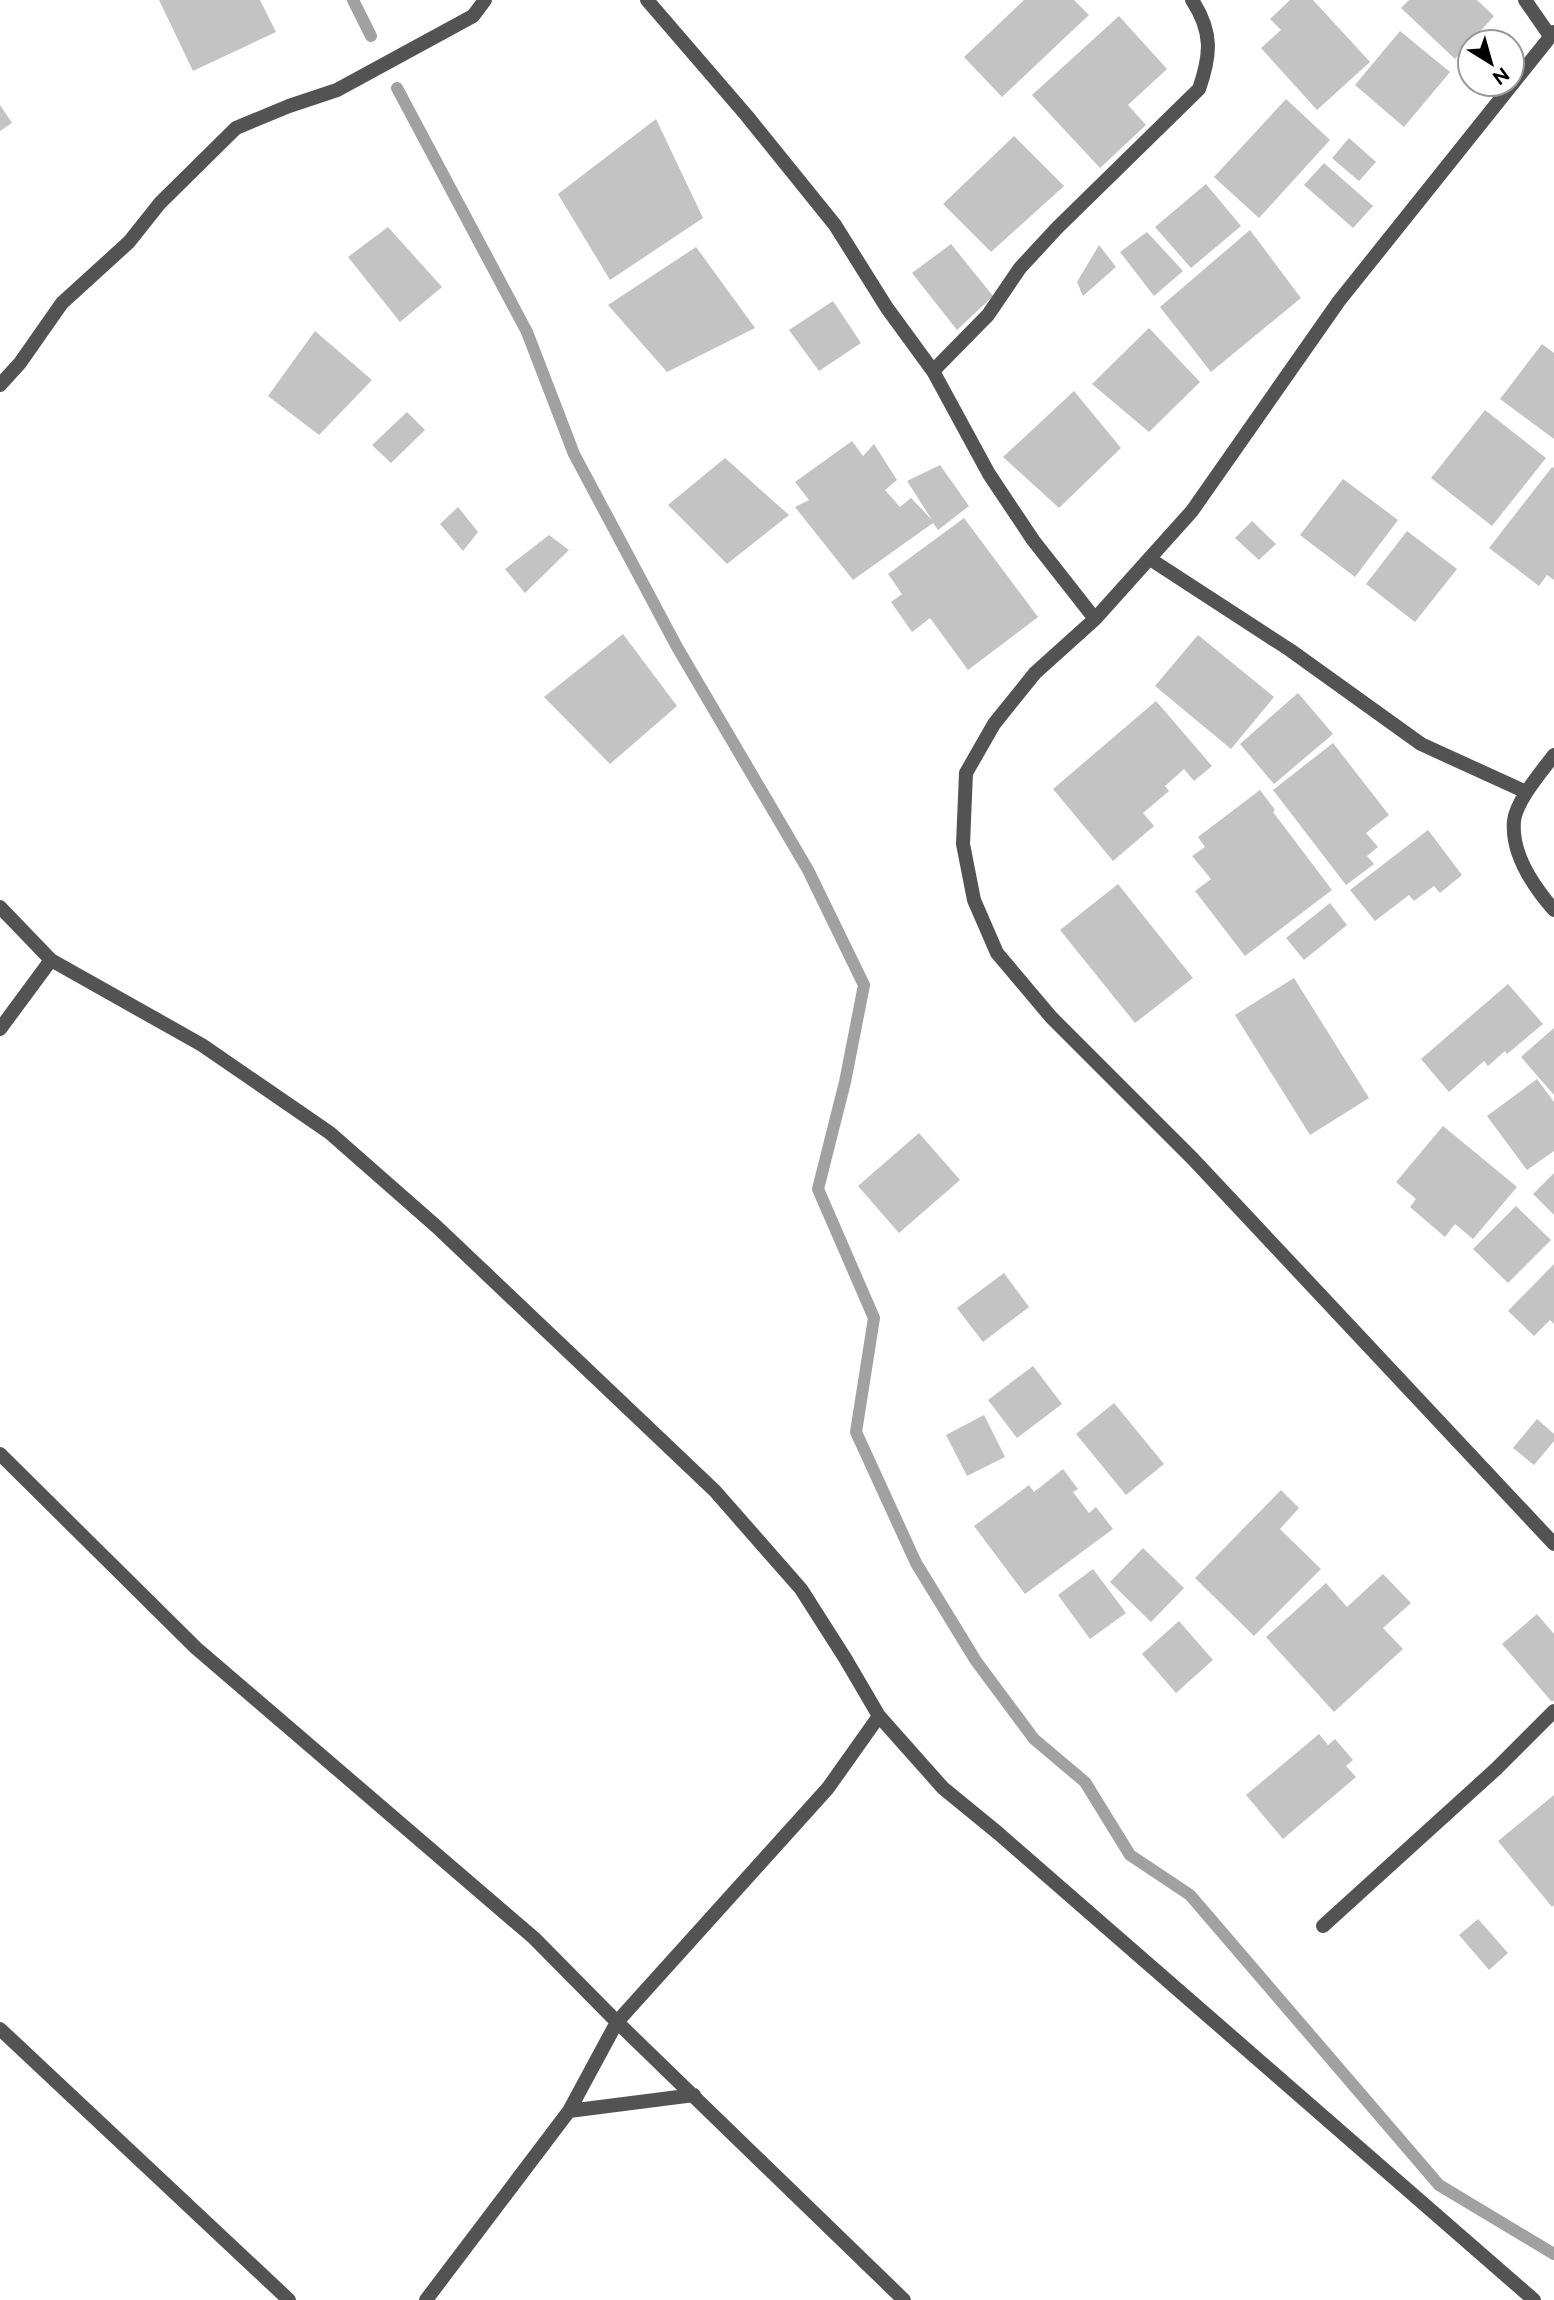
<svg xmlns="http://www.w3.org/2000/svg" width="1554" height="2300" viewBox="0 0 1554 2300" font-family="Raleway,sans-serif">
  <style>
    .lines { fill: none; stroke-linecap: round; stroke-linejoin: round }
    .stream { stroke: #a1a1a1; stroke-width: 12 }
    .building { fill: #c3c3c3 }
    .street { stroke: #535353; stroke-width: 14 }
  </style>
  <rect width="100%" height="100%" fill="#fff"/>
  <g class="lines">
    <!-- stream -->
    <path class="stream" d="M 353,0 L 371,36
      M 397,88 L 527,332 L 574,454 L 677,647 L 808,870 L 864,985 L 845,1082 L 818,1189 L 874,1318 L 856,1432 L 916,1563 L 976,1661 L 1034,1739 L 1085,1782 L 1130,1855 L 1190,1895 L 1439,2185 L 1554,2254"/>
  </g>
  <!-- building -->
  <path class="building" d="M 159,0 L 260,0 L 276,32 L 193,71 Z
    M 1024,0 L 1074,0 L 1089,15 L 1002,97 L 964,57 Z
    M 1290,0 L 1313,0 L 1370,62 L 1317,110 L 1261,48 L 1281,30 L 1270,19 Z
    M 1409,0 L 1477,0 L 1494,16 L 1455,59 L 1401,8 Z
    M 1119,16 L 1167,69 L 1128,105 L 1146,125 L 1100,168 L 1032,95 Z
    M 1400,31 L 1450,72 L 1404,127 L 1355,85 Z
    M 1286,99 L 1330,140 L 1259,218 L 1214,177 Z
    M 0,105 L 12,123 L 0,131 Z
    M 656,119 L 703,218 L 610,280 L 558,194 Z
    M 1014,136 L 1064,186 L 991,252 L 943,204 Z
    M 1349,138 L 1376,162 L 1359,181 L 1332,158 Z
    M 1324,163 L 1373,206 L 1353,228 L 1304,185 Z
    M 1206,184 L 1241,226 L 1191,268 L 1155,227 Z
    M 388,227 L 442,287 L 400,322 L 348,257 Z
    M 1250,230 L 1301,298 L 1211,372 L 1160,307 Z
    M 1147,232 L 1183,271 L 1154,296 L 1120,252 Z
    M 951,244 L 993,296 L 957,330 L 912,273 Z
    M 1099,245 L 1116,267 L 1083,296 L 1077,282 Z
    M 696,247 L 755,328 L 667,372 L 608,305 Z
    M 833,301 L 861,343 L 819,371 L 789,330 Z
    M 1149,328 L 1200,382 L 1149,432 L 1092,384 Z
    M 315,331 L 372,380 L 319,435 L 268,396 Z
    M 1542,344 L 1554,353 L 1554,439 L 1500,399 Z
    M 1074,391 L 1121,448 L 1059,508 L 1003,457 Z
    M 1485,410 L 1546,458 L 1492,526 L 1431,478 Z
    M 407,412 L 425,430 L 391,463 L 372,445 Z
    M 852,441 L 863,456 L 874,444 L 897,480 L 885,490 L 900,507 L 911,498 L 932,520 L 907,481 L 940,465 L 969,506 L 938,530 L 933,523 L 853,580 L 795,507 L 809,500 L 795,482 Z
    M 725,458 L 789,515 L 727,564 L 668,505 Z
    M 1552,467 L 1554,468 L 1554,580 L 1547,575 L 1539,586 L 1489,548 Z
    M 1343,479 L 1398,520 L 1355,577 L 1300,535 Z
    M 458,507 L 478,532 L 463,551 L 440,524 Z
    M 964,518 L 1038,617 L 968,670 L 930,618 L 912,632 L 891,602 L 902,594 L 888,574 Z
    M 1252,521 L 1276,544 L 1259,560 L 1235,538 Z
    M 1407,531 L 1457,569 L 1415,622 L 1366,584 Z
    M 549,535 L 569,550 L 525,593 L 505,569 Z
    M 623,634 L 677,706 L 610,764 L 544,697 Z
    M 1198,635 L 1274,697 L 1231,749 L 1155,686 Z
    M 1298,693 L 1333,734 L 1274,784 L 1240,744 Z
    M 1156,701 L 1212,766 L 1194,781 L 1184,769 L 1165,786 L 1169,791 L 1143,813 L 1154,826 L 1113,861 L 1053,789 Z
    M 1333,743 L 1389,815 L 1366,833 L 1378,847 L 1367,856 L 1374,864 L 1346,885 L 1273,790 Z
    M 1260,790 L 1275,810 L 1273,812 L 1332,890 L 1245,956 L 1195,891 L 1211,879 L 1192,856 L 1205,847 L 1198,837 Z
    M 1428,830 L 1462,875 L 1440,893 L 1434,886 L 1414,901 L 1409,895 L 1375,921 L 1350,890 Z
    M 1118,884 L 1193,978 L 1135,1023 L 1060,930 Z
    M 1330,903 L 1347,925 L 1304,960 L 1286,938 Z
    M 1294,978 L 1369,1098 L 1310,1135 L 1235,1015 Z
    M 1508,984 L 1543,1024 L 1507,1054 L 1505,1051 L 1488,1066 L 1484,1061 L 1449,1092 L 1421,1059 Z
    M 1554,1028 L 1554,1095 L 1521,1057 Z
    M 1537,1079 L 1554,1102 L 1554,1151 L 1527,1170 L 1487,1116 Z
    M 1443,1126 L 1517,1187 L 1473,1239 L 1455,1224 L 1445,1237 L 1410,1207 L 1416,1199 L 1396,1182 Z
    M 919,1133 L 960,1180 L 899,1233 L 858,1186 Z
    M 1554,1173 L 1554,1215 L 1533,1194 Z
    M 1516,1206 L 1551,1240 L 1508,1283 L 1473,1249 Z
    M 1554,1264 L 1554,1324 L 1550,1320 L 1534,1336 L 1508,1311 Z
    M 1004,1273 L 1029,1307 L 983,1342 L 957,1308 Z
    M 1033,1366 L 1062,1404 L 1017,1438 L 988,1400 Z
    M 1114,1403 L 1164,1464 L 1126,1495 L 1076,1434 Z
    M 984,1415 L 1005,1457 L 967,1476 L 946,1435 Z
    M 1537,1419 L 1554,1434 L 1554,1441 L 1534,1465 L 1513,1448 Z
    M 1063,1469 L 1078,1489 L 1073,1492 L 1089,1513 L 1096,1507 L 1113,1529 L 1025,1594 L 974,1526 L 1029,1485 L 1034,1492 Z
    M 1281,1490 L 1299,1508 L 1280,1529 L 1321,1569 L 1254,1636 L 1195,1578 Z
    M 1143,1548 L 1184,1588 L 1151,1622 L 1110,1582 Z
    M 1093,1569 L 1126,1613 L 1090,1639 L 1058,1595 Z
    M 1383,1574 L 1411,1603 L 1383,1628 L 1403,1649 L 1334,1712 L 1266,1637 L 1326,1583 L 1347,1607 Z
    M 1537,1614 L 1554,1634 L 1554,1700 L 1552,1702 L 1502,1644 Z
    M 1179,1621 L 1213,1660 L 1176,1693 L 1142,1654 Z
    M 1319,1734 L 1328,1745 L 1335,1739 L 1353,1760 L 1346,1766 L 1356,1777 L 1283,1839 L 1246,1795 Z
    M 1554,1795 L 1554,1905 L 1552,1907 L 1498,1841 Z
    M 1478,1919 L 1508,1953 L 1489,1970 L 1459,1935 Z"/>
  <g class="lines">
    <!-- street -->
    <path class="street" d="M 647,0 L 747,116 L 835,225 L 887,308 L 933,371 L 989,474 L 1033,540 L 1095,619
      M 1525,0 L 1550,36
      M 1554,32 L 1339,301 L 1192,511 L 1095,619 L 1035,673 L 994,724 L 966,773 L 963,844 L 974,900 L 997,953 L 1051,1017 L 1193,1159 L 1554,1544
      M 933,371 L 988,315 L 1020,268 L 1057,228 L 1199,89 C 1211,55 1213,32 1192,0
      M 0,385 L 20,363 L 62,303 L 129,242 L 160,203 L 236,128 L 289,106 L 337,90 L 473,16 L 485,0
      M 1150,559 L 1290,650 L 1421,744 L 1526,792
      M 1554,755 C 1542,771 1516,801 1514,821 C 1511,854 1533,886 1554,910
      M 0,907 L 51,960 L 202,1045 L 330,1133 L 437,1227 L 715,1491 L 801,1589 L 845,1658 L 879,1716 L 943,1788 L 998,1833 L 1534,2300
      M 0,1029 L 51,960
      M 0,1454 L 196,1648 L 534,1938 L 617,2022 L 904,2300
      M 1323,1926 L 1496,1769 L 1554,1711
      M 0,2029 L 289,2300
      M 569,2111 L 694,2095
      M 426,2300 L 569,2111 L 617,2022 L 828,1788 L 879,1716"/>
  </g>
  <!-- north arrow -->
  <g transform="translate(1491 63) rotate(143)"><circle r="33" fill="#ffffff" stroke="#999999" stroke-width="2"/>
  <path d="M0-5L12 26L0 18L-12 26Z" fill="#000000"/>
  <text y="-10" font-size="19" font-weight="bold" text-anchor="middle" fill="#000000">N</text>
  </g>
</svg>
